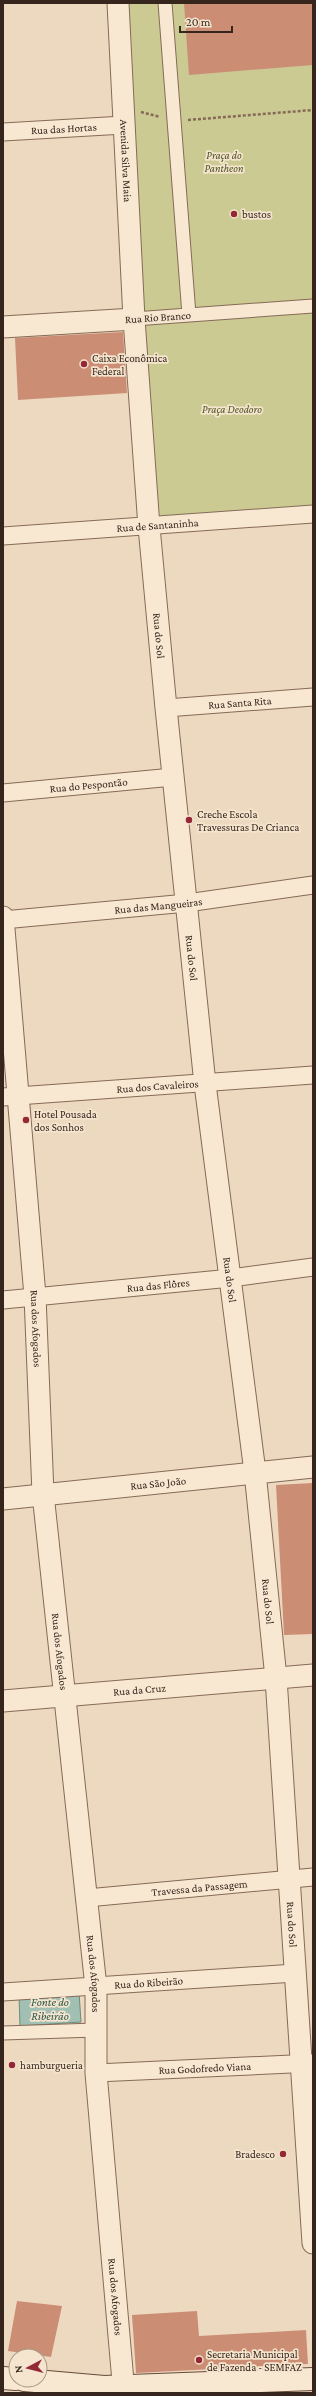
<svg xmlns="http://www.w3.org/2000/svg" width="316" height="2396" viewBox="0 0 316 2396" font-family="'Crimson Pro',serif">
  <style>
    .green { fill: #cbca93 }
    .water { fill: #a2bfb3; stroke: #6a8d7f }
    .building { fill: #cc8d75 }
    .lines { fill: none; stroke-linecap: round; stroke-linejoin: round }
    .pedestrian-casing { stroke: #866a57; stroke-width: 15 }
    .minor-casing { stroke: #866a57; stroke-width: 19 }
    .tertiary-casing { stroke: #866a57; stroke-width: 23 }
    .secondary-casing { stroke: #674b3b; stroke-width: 24 }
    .path { stroke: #866a57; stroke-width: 2.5; stroke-dasharray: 3 2; stroke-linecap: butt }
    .pedestrian { stroke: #f8e8d2; stroke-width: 13 }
    .minor { stroke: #f8e8d2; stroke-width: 17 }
    .tertiary { stroke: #f8e8d2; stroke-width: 21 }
    .secondary { stroke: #f8e8d2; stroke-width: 22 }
    .poi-dot { fill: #952837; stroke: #f5e5ce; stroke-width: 1.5 }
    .labels { text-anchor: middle; stroke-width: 3.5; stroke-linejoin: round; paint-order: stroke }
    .street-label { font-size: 11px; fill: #35251c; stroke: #f5e5ce }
    .park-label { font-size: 11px; font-style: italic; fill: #4c5223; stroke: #f5e5ce }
    .poi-label { font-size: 11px; fill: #35251c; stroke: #f5e5ce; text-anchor: start }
    .water-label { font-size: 12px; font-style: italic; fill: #2b554d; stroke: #f5e5ce }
  </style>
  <rect width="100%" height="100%" fill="#edd9bf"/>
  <!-- green -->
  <path class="green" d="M 125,3 L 184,3 L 313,65 L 313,508 L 160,520 L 144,330 Z"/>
  <!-- water -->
  <path class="water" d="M 79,1992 L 81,2022 L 20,2026 L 19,1995 Z"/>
  <!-- building -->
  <path class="building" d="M 184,3 L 313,3 L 313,65 L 189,75 Z
    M 123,332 L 127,393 L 18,400 L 15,338 Z
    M 313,1483 L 313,1634 L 284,1635 L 276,1485 Z
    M 17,2301 L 62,2306 L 51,2357 L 8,2351 Z
    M 197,2311 L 199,2336 L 306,2330 L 308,2364 L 136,2373 L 132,2315 Z"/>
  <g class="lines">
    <defs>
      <path id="pedestrian" d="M 165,3 L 189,315
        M 134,319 L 313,306
        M 3,2033 L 96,2030"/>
      <g id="minor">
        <path id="s1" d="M 3,132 L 124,125"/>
        <path id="s2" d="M 3,536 L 313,514"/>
        <path id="s3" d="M 166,708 L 313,697"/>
        <path id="s4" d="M 3,793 L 173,777"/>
        <path id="s5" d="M 3,920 L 187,903 L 313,885"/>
        <path id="s6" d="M 3,1097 L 313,1075"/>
        <path id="s7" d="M 3,1300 L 231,1278 L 313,1267"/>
        <path id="s8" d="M 87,1898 L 313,1877"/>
        <path id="s9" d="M 3,1992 L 295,1973"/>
        <path id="s10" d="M 96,2073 L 313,2063"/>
      </g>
      <g id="tertiary">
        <path id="s11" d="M 118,3 L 134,319 L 149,527 L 166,708 L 205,1084 L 255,1472 L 276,1678 L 313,2243"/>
        <path d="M 3,327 L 134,319"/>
        <path id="s12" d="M 3,917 L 35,1296 L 43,1494 L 96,1987 L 96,2073 L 124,2393"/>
        <path id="s13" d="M 3,1499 L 313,1467"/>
        <path id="s14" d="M 3,1701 L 313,1675"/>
      </g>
      <path id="secondary" d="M 3,2378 L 16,2379
        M 24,2380 L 104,2387 L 313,2379"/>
    </defs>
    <!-- pedestrian casing -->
    <use href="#pedestrian" class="pedestrian-casing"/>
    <!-- minor casing -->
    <use href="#minor" class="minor-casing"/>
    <!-- tertiary casing -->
    <use href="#tertiary" class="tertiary-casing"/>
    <!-- secondary casing -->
    <use href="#secondary" class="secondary-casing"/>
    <!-- path -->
    <path class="path" d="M 141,112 L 160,117
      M 188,120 L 313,110"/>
    <!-- pedestrian -->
    <use href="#pedestrian" class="pedestrian"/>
    <!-- minor -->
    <use href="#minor" class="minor"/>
    <!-- tertiary -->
    <use href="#tertiary" class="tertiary"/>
    <!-- secondary -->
    <use href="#secondary" class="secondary"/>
  </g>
  <!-- markers -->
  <g class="poi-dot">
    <circle cx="234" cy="214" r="4"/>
    <circle cx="84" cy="364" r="4"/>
    <circle cx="189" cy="820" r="4"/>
    <circle cx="26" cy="1120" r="4"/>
    <circle cx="12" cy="2065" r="4"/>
    <circle cx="283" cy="2154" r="4"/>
    <circle cx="199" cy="2360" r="4"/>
  </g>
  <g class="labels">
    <!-- street labels -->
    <g class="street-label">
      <text dy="4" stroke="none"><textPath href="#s1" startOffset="61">Rua das Hortas</textPath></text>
      <text dy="4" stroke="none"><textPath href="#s11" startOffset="158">Avenida Silva Maia</textPath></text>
      <text transform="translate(158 317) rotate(-4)" y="4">Rua Rio Branco</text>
      <text dy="4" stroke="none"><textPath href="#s2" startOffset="155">Rua de Santaninha</textPath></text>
      <text dy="4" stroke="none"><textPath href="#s11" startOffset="634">Rua do Sol</textPath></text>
      <text dy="4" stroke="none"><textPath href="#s3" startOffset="74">Rua Santa Rita</textPath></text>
      <text dy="4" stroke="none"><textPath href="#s4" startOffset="86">Rua do Pespontão</textPath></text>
      <text dy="4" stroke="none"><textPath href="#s5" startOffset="156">Rua das Mangueiras</textPath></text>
      <text dy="4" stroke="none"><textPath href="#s11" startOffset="958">Rua do Sol</textPath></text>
      <text dy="4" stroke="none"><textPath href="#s6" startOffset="155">Rua dos Cavaleiros</textPath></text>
      <text dy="4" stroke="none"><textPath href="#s11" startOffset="1282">Rua do Sol</textPath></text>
      <text dy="4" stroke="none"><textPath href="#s7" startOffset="156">Rua das Flôres</textPath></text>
      <text dy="4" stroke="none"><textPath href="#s12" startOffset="413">Rua dos Afogados</textPath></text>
      <text dy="4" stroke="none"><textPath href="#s13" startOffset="156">Rua São João</textPath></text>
      <text dy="4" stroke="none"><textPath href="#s11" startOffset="1606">Rua do Sol</textPath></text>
      <text dy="4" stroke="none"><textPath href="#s12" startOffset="737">Rua dos Afogados</textPath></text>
      <text dy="4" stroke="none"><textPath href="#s14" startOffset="137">Rua da Cruz</textPath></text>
      <text dy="4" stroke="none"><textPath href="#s8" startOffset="113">Travessa da Passagem</textPath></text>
      <text dy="4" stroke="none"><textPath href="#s11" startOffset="1930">Rua do Sol</textPath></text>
      <text dy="4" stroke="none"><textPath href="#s12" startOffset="1061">Rua dos Afogados</textPath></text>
      <text dy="4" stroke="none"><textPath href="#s9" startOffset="146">Rua do Ribeirão</textPath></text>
      <text dy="4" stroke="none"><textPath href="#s10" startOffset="109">Rua Godofredo Viana</textPath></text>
      <text dy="4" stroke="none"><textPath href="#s12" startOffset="1385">Rua dos Afogados</textPath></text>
    </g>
    <!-- park labels -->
    <g class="park-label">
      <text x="224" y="159">Praça do<tspan x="224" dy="13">Pantheon</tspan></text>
      <text x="232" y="413">Praça Deodoro</text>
    </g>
    <!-- poi labels -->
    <g class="poi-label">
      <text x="242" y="218">bustos</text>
      <text x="92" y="362">Caixa Econômica<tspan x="92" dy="13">Federal</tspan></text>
      <text x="197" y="818">Creche Escola<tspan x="197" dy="13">Travessuras De Crianca</tspan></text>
      <text x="34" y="1118">Hotel Pousada<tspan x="34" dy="13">dos Sonhos</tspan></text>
      <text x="20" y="2069">hamburgueria</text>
      <text x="275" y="2158" text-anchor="end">Bradesco</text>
      <text x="207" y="2358">Secretaria Municipal<tspan x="207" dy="13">de Fazenda - SEMFAZ</tspan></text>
    </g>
    <!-- water labels -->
    <g class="water-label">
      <text x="50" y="2006">Fonte do<tspan x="50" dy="14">Ribeirão</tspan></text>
    </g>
  </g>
  <!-- border -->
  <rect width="316" height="2396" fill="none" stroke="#35251c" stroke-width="8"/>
  <!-- north arrow -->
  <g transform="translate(28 2368) rotate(263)"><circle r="19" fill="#f5e5ce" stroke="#a89887"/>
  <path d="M0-3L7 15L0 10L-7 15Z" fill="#952837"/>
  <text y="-6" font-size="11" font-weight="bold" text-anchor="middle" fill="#35251c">N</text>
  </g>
  <!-- scale -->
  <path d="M180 26v6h52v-6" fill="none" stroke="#35251c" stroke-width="2"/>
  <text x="186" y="26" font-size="12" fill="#35251c" stroke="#f5e5ce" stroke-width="3" paint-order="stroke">20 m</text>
</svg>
